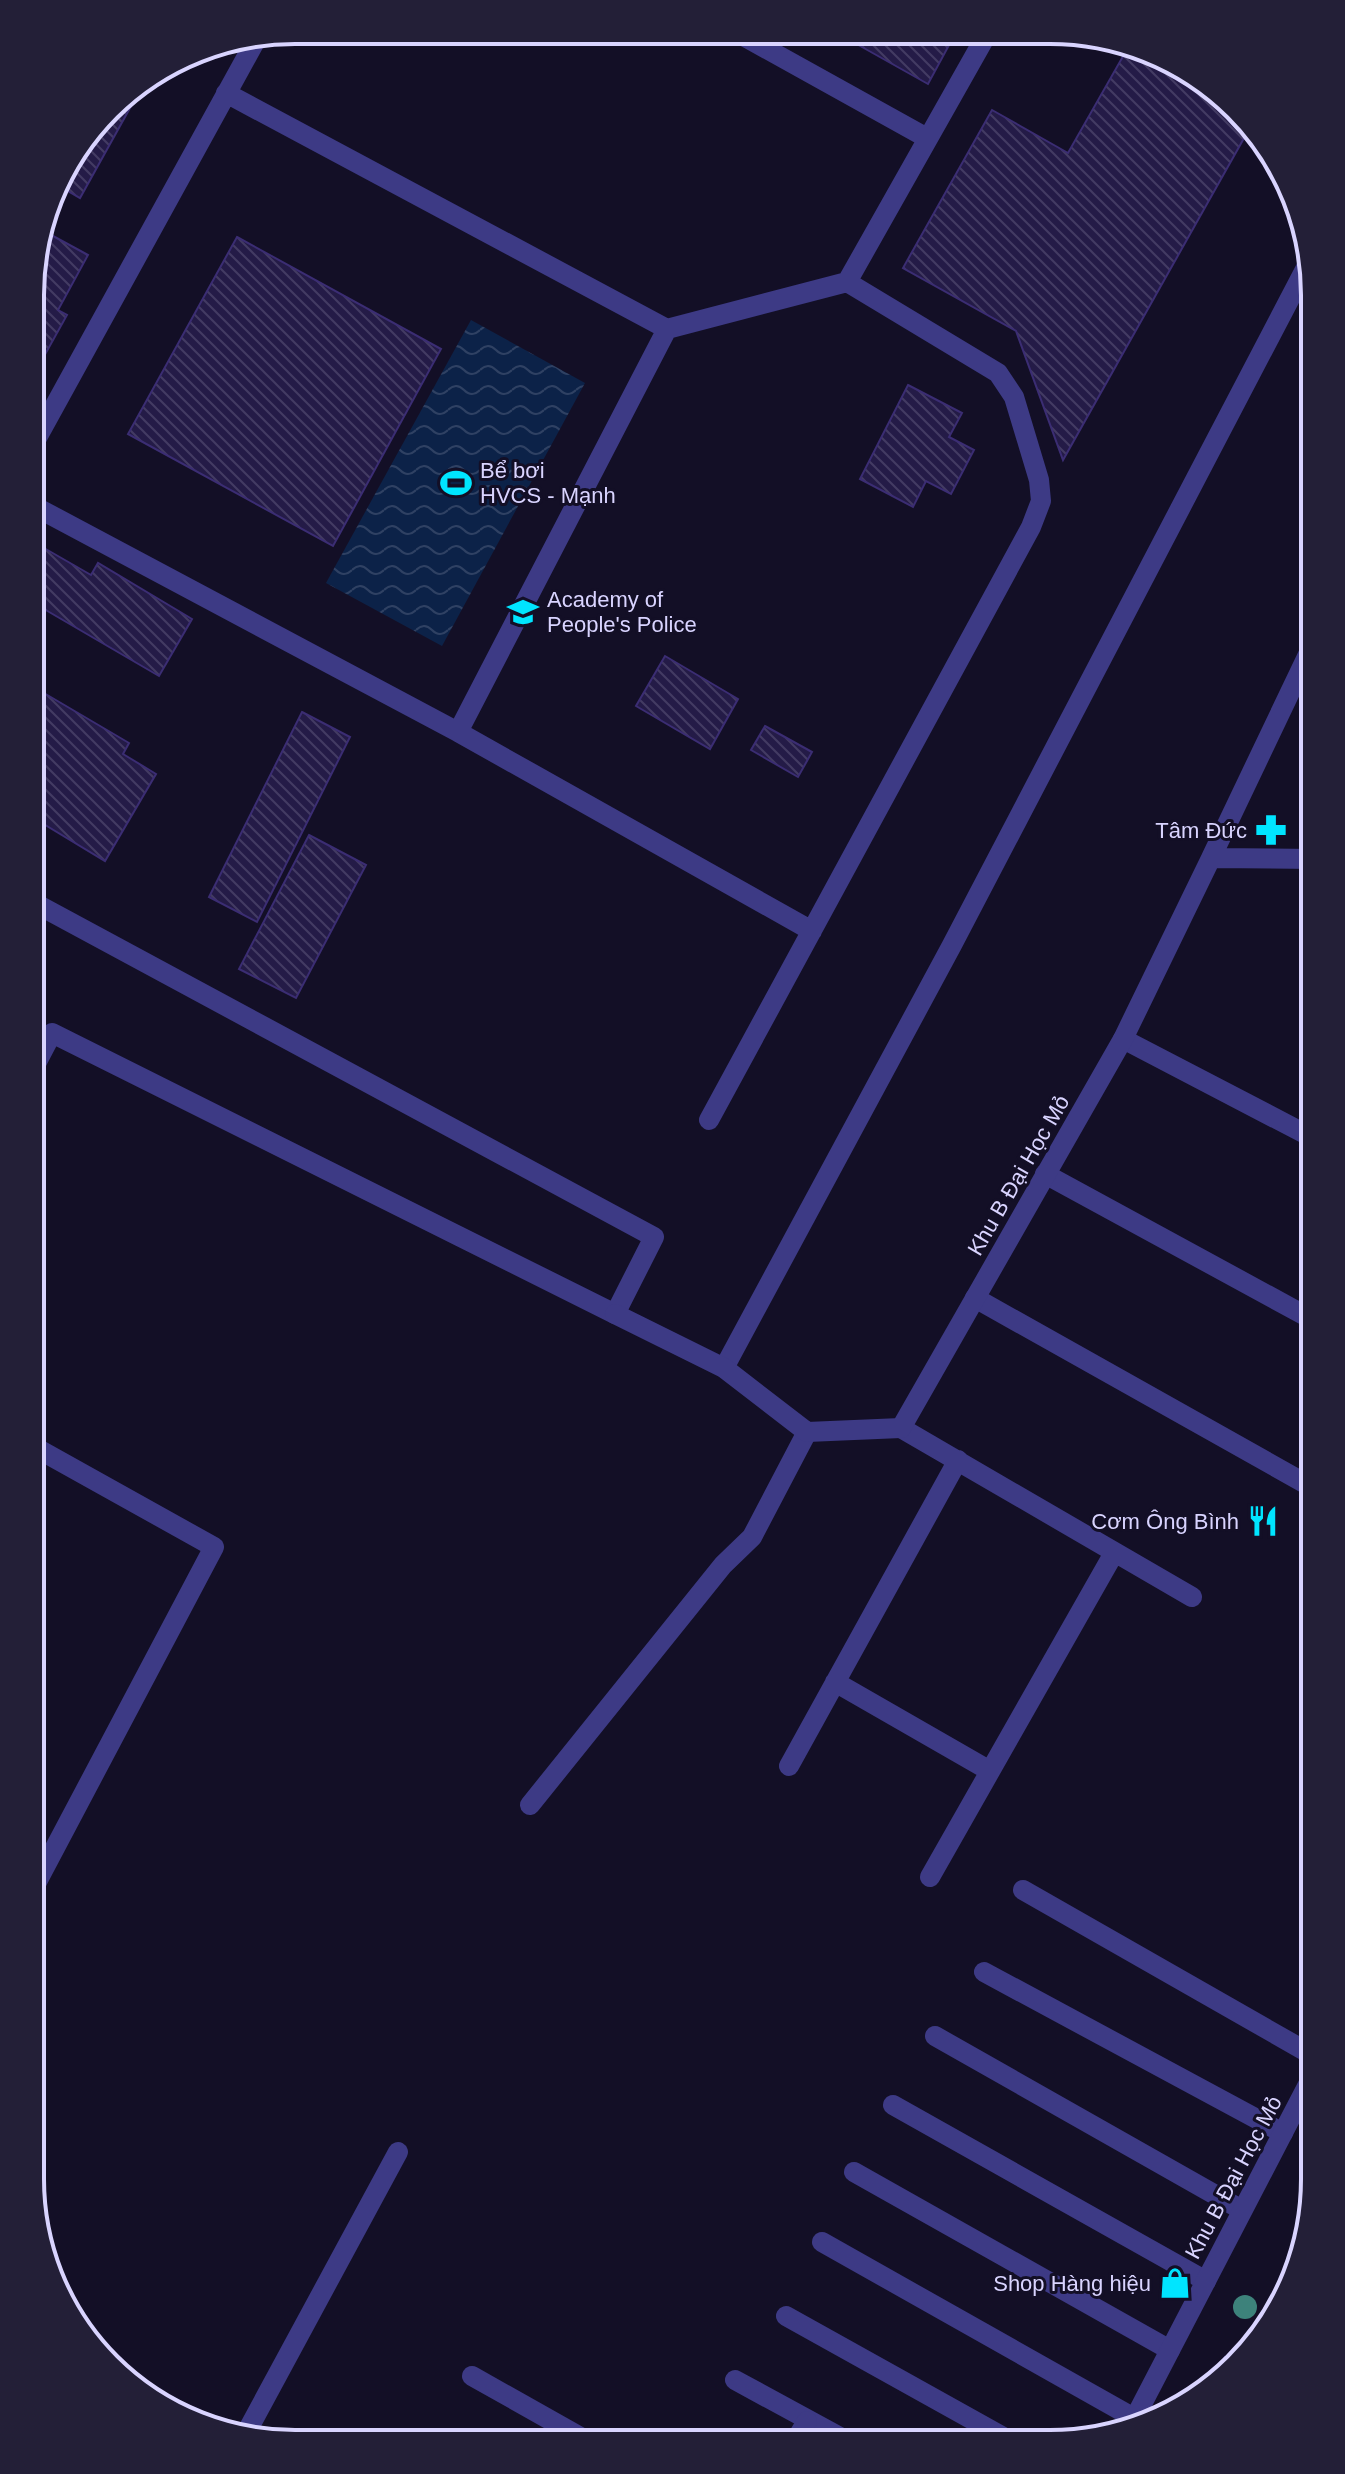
<svg xmlns="http://www.w3.org/2000/svg" width="1345" height="2474" viewBox="0 0 1345 2474" font-family="Arial,sans-serif">
  <style>
    .water { fill: url(#water-waves) }
    .building { fill: url(#building-back-hatch); stroke: #3b2d73; stroke-width: 2 }
    .lines { fill: none; stroke-linecap: round; stroke-linejoin: round }
    .lane { stroke: #3d3a85; stroke-width: 20 }
    .street { stroke: #3d3a85; stroke-width: 20 }
    .tree { fill: #3d827b }
    .labels { text-anchor: middle; stroke-width: 6; stroke-linejoin: round; paint-order: stroke }
    .poi-label { font-size: 22px; fill: #d9d4ff; stroke: #130f26; text-anchor: end }
    .street-label { font-size: 22px; fill: #d9d4ff; stroke: #130f26 }
    .rim { fill: none; stroke: #d9d4ff; stroke-width: 4 }
  </style>
  <defs>
    <pattern id="water-waves" width="16" height="10" patternUnits="userSpaceOnUse" patternTransform="scale(2)"><rect width="16" height="10" fill="#0c2248"/><path d="M0 5q4-4 8 0t8 0" fill="none" stroke="#2f4163"/></pattern>
    <pattern id="building-back-hatch" width="6" height="6" patternUnits="userSpaceOnUse" patternTransform="scale(2)"><rect width="6" height="6" fill="#241b47"/><path d="M-1 5l2 2M0 0l6 6M5-1l2 2" fill="none" stroke="#433b63"/></pattern>
  </defs>
  <rect width="100%" height="100%" fill="#130f26"/>
  <!-- water -->
  <path class="water" d="M 471,320 L 585,383 L 442,646 L 326,583 Z"/>
  <!-- building -->
  <path class="building" d="M 837,33 L 955,34 L 928,84 Z
    M 1126,51 L 1235,112 L 1248,131 L 1063,460 L 1016,331 L 903,268 L 992,110 L 1068,153 Z
    M 145,81 L 80,198 L 56,184 L 58,178 L 120,96 Z
    M 42,230 L 88,255 L 58,310 L 67,315 L 32,378 L 32,261 Z
    M 237,237 L 441,349 L 333,546 L 128,434 Z
    M 908,385 L 962,413 L 949,437 L 974,450 L 951,494 L 926,481 L 913,507 L 860,479 Z
    M 37,544 L 91,575 L 98,563 L 192,619 L 159,676 L 32,602 L 32,553 Z
    M 665,656 L 738,699 L 710,749 L 636,706 Z
    M 32,686 L 129,743 L 123,754 L 156,774 L 105,861 L 32,817 Z
    M 302,712 L 350,737 L 257,922 L 209,897 Z
    M 765,726 L 812,752 L 798,777 L 751,750 Z
    M 309,835 L 366,865 L 296,998 L 239,969 Z
    M 1225,2357 L 1237,2363 L 1207,2391 Z"/>
  <g class="lines">
    <!-- lane -->
    <path class="lane" d="M 738,33 L 927,138
      M 226,93 L 667,329 L 847,282 L 987,34
      M 32,447 L 257,38
      M 32,505 L 458,732 L 812,931
      M 458,732 L 667,329
      M 1123,1039 L 1315,1139
      M 31,1073 L 52,1033 L 615,1314 L 654,1237 L 31,901
      M 709,1120 L 1031,527 L 1041,501 L 1039,480 L 1014,397 L 998,373 L 847,282
      M 1045,1174 L 1315,1321
      M 975,1298 L 1315,1489
      M 724,1368 L 952,945 L 1309,262
      M 901,1428 L 1192,1597
      M 835,1682 L 990,1771
      M 789,1766 L 958,1460
      M 530,1805 L 723,1565 L 752,1537 L 807,1432
      M 930,1877 L 1114,1553
      M 1023,1890 L 1314,2056
      M 30,1895 L 214,1547 L 31,1445
      M 984,1972 L 1283,2133
      M 935,2036 L 1242,2210
      M 893,2105 L 1206,2281
      M 854,2172 L 1170,2350
      M 822,2242 L 1134,2418
      M 786,2316 L 1016,2444
      M 472,2376 L 591,2443
      M 735,2380 L 851,2443
      M 245,2435 L 398,2152"/>
    <!-- street -->
    <path class="street" d="M 1315,859 L 1211,858 L 1315,640
      M 615,1314 L 724,1368 L 807,1432 L 901,1428 L 1123,1039 L 1211,858
      M 1128,2431 L 1314,2073
      M 794,2443 L 807,2421"/>
  </g>
  <!-- trees -->
  <circle class="tree" cx="1245" cy="2307" r="12"/>
  <!-- icons -->
  <defs>
    <symbol id="stadium-bare" viewBox="-9 -9 18 18"><path d="M0-5a6.5 5 0 1 0 0 10a6.5 5 0 1 0 0-10ZM-3.5-1.8h7v3.6h-7Z" fill="#00e5ff" stroke="#130f26" stroke-width="2.5" paint-order="stroke"/></symbol>
    <symbol id="university-bare" viewBox="-9 -9 18 18"><path d="M0-5L7-2L0 1L-7-2ZM-4 1L0 2.5L4 1V4Q0 6-4 4Z" fill="#00e5ff" stroke="#130f26" stroke-width="2.5" paint-order="stroke"/></symbol>
    <symbol id="pharmacy-bare" viewBox="-9 -9 18 18"><path d="M-2-6h4v4h4v4h-4v4h-4v-4h-4v-4h4Z" fill="#00e5ff" stroke="#130f26" stroke-width="2.5" paint-order="stroke"/></symbol>
    <symbol id="restaurant-bare" viewBox="-9 -9 18 18"><path d="M-5-6h1v4h1v-4h1v4h1v-4h1v5L-1.5 .5V6h-2V.5L-5-1ZM5-6V6H3V1.5H1.5Q1.5-4 5-6Z" fill="#00e5ff" stroke="#130f26" stroke-width="2.5" paint-order="stroke"/></symbol>
    <symbol id="shop-bare" viewBox="-9 -9 18 18"><path d="M-5-2.5h2.3a2.7 3.5 0 0 1 5.4 0H5L5.5 6h-11ZM-1.5-2.5h3a1.5 2.3 0 0 0-3 0Z" fill="#00e5ff" stroke="#130f26" stroke-width="2.5" paint-order="stroke"/></symbol>
  </defs>
  <g fill-rule="evenodd">
    <use href="#stadium-bare" x="434" y="461" width="44" height="44"/>
    <use href="#university-bare" x="501" y="590" width="44" height="44"/>
    <use href="#pharmacy-bare" x="1249" y="808" width="44" height="44"/>
    <use href="#restaurant-bare" x="1241" y="1499" width="44" height="44"/>
    <use href="#shop-bare" x="1153" y="2261" width="44" height="44"/>
  </g>
  <g class="labels">
    <!-- poi labels -->
    <g class="poi-label">
      <text x="480" y="478" text-anchor="start">Bể bơi<tspan x="480" dy="25">HVCS - Mạnh</tspan></text>
      <text x="547" y="607" text-anchor="start">Academy of<tspan x="547" dy="25">People's Police</tspan></text>
      <text x="1247" y="838">Tâm Đức</text>
      <text x="1239" y="1529">Cơm Ông Bình</text>
      <text x="1151" y="2291">Shop Hàng hiệu</text>
    </g>
    <!-- street labels -->
    <g class="street-label">
      <text transform="translate(1018 1175) rotate(-60)" y="8">Khu B Đại Học Mỏ</text>
      <text transform="translate(1233 2177) rotate(-62)" y="8">Khu B Đại Học Mỏ</text>
    </g>
  </g>
  <!-- crop -->
  <path d="M0 0H1345V2474H0ZM295 44H1050A251 251 0 0 1 1301 295V2179A251 251 0 0 1 1050 2430H295A251 251 0 0 1 44 2179V295A251 251 0 0 1 295 44Z" fill="#231f37" fill-rule="evenodd"/>
  <path class="rim" d="M295 44H1050A251 251 0 0 1 1301 295V2179A251 251 0 0 1 1050 2430H295A251 251 0 0 1 44 2179V295A251 251 0 0 1 295 44Z"/>
</svg>
